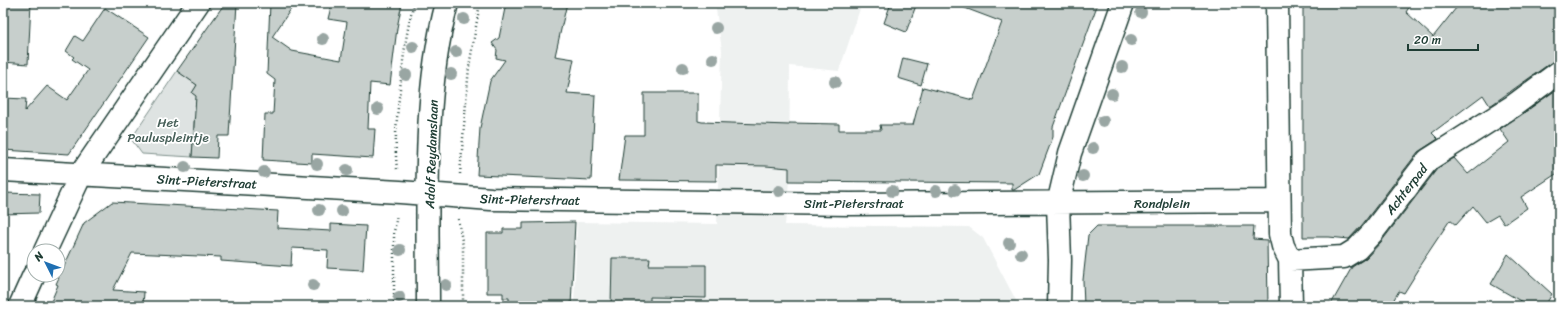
<svg xmlns="http://www.w3.org/2000/svg" width="1562" height="309" viewBox="0 0 1562 309" font-family="Sriracha,sans-serif">
  <style>
    .built { fill: #eef1f0 }
    .green { fill: #dee3e2; stroke: #7e908b }
    .building { fill: #c7cfcc; stroke: #1f3d34 }
    .lines { fill: none; stroke-linecap: round; stroke-linejoin: round }
    .street-casing { stroke: #1f3d34; stroke-width: 25 }
    .path { stroke: #1f3d34; stroke-width: 2.5; stroke-dasharray: 1 3; stroke-linecap: butt }
    .street { stroke: #fff; stroke-width: 22 }
    .tree { fill: #99a6a3 }
    .labels { text-anchor: middle; stroke-width: 3.5; stroke-linejoin: round; paint-order: stroke }
    .park-label { font-size: 13px; fill: #455e57; stroke: #fff }
    .street-label { font-size: 13px; fill: #1f3d34; stroke: #fff }
  </style>
  <rect width="100%" height="100%" fill="#fff"/>
  <filter id="ink" filterUnits="userSpaceOnUse"><feTurbulence type="fractalNoise" baseFrequency=".025" numOctaves="2"/><feDisplacementMap in="SourceGraphic" scale="8" xChannelSelector="R" yChannelSelector="G"/><feConvolveMatrix kernelMatrix="1 2 1 2 8 2 1 2 1" color-interpolation-filters="sRGB"/></filter>
  <g filter="url(#ink)">
    <!-- built -->
    <path class="built" d="M 715,3 L 862,3 L 839,71 L 790,66 L 789,181 L 785,225 L 969,227 L 983,238 L 1019,306 L 574,306 L 577,222 L 717,224 L 722,50 Z"/>
    <!-- green -->
    <path class="green" d="M 177,71 L 197,85 L 192,93 L 204,101 L 194,119 L 192,157 L 142,154 L 131,139 Z"/>
    <!-- building -->
    <path class="building" d="M 3,3 L 31,3 L 28,64 L 3,62 Z
      M 225,3 L 237,3 L 229,136 L 218,136 L 217,158 L 192,157 L 196,96 L 192,93 L 197,85 L 177,71 Z
      M 270,3 L 295,3 L 272,37 L 292,51 L 341,60 L 347,22 L 328,19 L 332,3 L 402,3 L 397,28 L 390,85 L 370,83 L 368,129 L 375,129 L 373,158 L 312,154 L 312,163 L 263,160 L 265,114 L 273,114 L 275,80 L 267,74 Z
      M 506,3 L 567,3 L 555,56 L 574,59 L 567,93 L 595,95 L 591,180 L 477,175 L 480,128 L 490,81 L 505,60 L 496,58 L 497,50 L 492,43 L 499,38 Z
      M 891,3 L 917,3 L 906,32 L 884,23 Z
      M 957,3 L 1098,3 L 1053,127 L 1053,137 L 1039,174 L 1014,190 L 1012,190 L 1012,183 L 789,181 L 789,168 L 766,166 L 716,165 L 716,181 L 619,180 L 625,135 L 644,135 L 644,93 L 698,93 L 698,121 L 702,122 L 789,125 L 789,123 L 839,124 L 839,130 L 881,130 L 880,125 L 913,125 L 923,87 L 973,100 L 1002,22 L 957,5 Z
      M 1303,3 L 1412,3 L 1406,12 L 1433,37 L 1460,3 L 1559,3 L 1559,60 L 1552,62 L 1490,106 L 1483,95 L 1432,133 L 1438,139 L 1418,152 L 1362,225 L 1349,239 L 1329,237 L 1303,237 Z
      M 105,8 L 149,37 L 69,154 L 3,150 L 3,98 L 26,99 L 25,111 L 47,86 L 67,100 L 88,70 L 72,59 L 74,57 L 66,51 L 75,36 L 83,41 Z
      M 903,58 L 927,64 L 921,85 L 898,78 Z
      M 1559,88 L 1559,172 L 1521,197 L 1527,208 L 1504,224 L 1498,215 L 1486,222 L 1473,206 L 1456,225 L 1450,220 L 1418,268 L 1419,269 L 1404,293 L 1399,291 L 1390,306 L 1330,306 L 1352,267 L 1366,258 L 1381,242 L 1437,169 L 1454,158 L 1468,174 L 1509,142 L 1500,129 Z
      M 3,193 L 40,194 L 39,213 L 3,214 Z
      M 112,202 L 278,211 L 277,228 L 331,231 L 331,224 L 366,226 L 363,270 L 327,268 L 328,250 L 292,248 L 291,266 L 221,261 L 221,257 L 132,253 L 113,290 L 144,292 L 143,306 L 50,304 L 58,285 L 56,284 L 84,223 Z
      M 575,222 L 571,306 L 509,306 L 509,298 L 503,298 L 503,293 L 487,293 L 487,233 L 503,233 L 503,229 L 523,229 L 523,223 Z
      M 1097,226 L 1254,226 L 1253,239 L 1267,240 L 1268,306 L 1084,306 L 1083,280 L 1088,235 Z
      M 1508,254 L 1552,294 L 1545,306 L 1529,306 L 1491,284 Z
      M 612,258 L 650,258 L 649,265 L 706,265 L 706,298 L 650,297 L 650,306 L 611,306 Z"/>
    <g class="lines">
      <defs>
        <path id="street" d="M 1277,3 L 1280,234 L 1283,246 L 1290,260 L 1291,306
          M 3,170 L 400,192 L 491,199 L 850,204 L 1278,201
          M 45,251 L 81,174 L 198,3
          M 1290,260 L 1344,257 L 1357,249 L 1372,233 L 1428,160 L 1513,106 L 1559,72
          M 20,306 L 34,275
          M 428,306 C 428,209 422,97 447,3
          M 1059,306 L 1060,260 L 1058,204 L 1070,153 L 1123,3"/>
      </defs>
      <!-- street casing -->
      <use href="#street" class="street-casing"/>
      <!-- path -->
      <path class="path" d="M 397,169 C 394,142 397,116 400,89 C 403,60 406,31 414,3
        M 460,174 L 469,67 L 480,3
        M 458,219 L 463,246 L 463,306
        M 394,306 L 394,232 L 397,215"/>
      <!-- street -->
      <use href="#street" class="street"/>
    </g>
    <!-- trees -->
    <g class="tree">
      <circle cx="1141" cy="12" r="6"/>
      <circle cx="464" cy="19" r="6"/>
      <circle cx="716" cy="28" r="6"/>
      <circle cx="323" cy="39" r="6"/>
      <circle cx="1131" cy="40" r="6"/>
      <circle cx="413" cy="47" r="6"/>
      <circle cx="456" cy="52" r="6"/>
      <circle cx="713" cy="59" r="6"/>
      <circle cx="1122" cy="67" r="6"/>
      <circle cx="683" cy="68" r="6"/>
      <circle cx="451" cy="74" r="6"/>
      <circle cx="406" cy="75" r="6"/>
      <circle cx="835" cy="82" r="6"/>
      <circle cx="1112" cy="94" r="6"/>
      <circle cx="378" cy="109" r="6"/>
      <circle cx="1103" cy="121" r="6"/>
      <circle cx="1093" cy="148" r="6"/>
      <circle cx="317" cy="164" r="6"/>
      <circle cx="185" cy="167" r="6"/>
      <circle cx="347" cy="170" r="6"/>
      <circle cx="264" cy="172" r="6"/>
      <circle cx="1083" cy="176" r="6"/>
      <circle cx="955" cy="190" r="6"/>
      <circle cx="779" cy="191" r="6"/>
      <circle cx="892" cy="191" r="6"/>
      <circle cx="936" cy="191" r="6"/>
      <circle cx="319" cy="210" r="6"/>
      <circle cx="342" cy="211" r="6"/>
      <circle cx="1009" cy="243" r="6"/>
      <circle cx="400" cy="250" r="6"/>
      <circle cx="1021" cy="254" r="6"/>
      <circle cx="313" cy="285" r="6"/>
      <circle cx="446" cy="285" r="6"/>
      <circle cx="399" cy="297" r="6"/>
    </g>
  </g>
  <g class="labels">
    <!-- park labels -->
    <g class="park-label">
      <text x="168" y="127">Het<tspan x="168" dy="15">Pauluspleintje</tspan></text>
    </g>
    <!-- street labels -->
    <g class="street-label">
      <text transform="translate(431 154) rotate(-88)" y="5">Adolf Reydamslaan</text>
      <text transform="translate(207 181) rotate(3)" y="5">Sint-Pieterstraat</text>
      <text transform="translate(1406 189) rotate(-52)" y="5">Achterpad</text>
      <text transform="translate(530 199) rotate(1)" y="5">Sint-Pieterstraat</text>
      <text x="854" y="208">Sint-Pieterstraat</text>
      <text x="1162" y="208">Rondplein</text>
    </g>
  </g>
  <!-- margin -->
  <rect width="1562" height="309" fill="none" stroke="#fff" stroke-width="16"/>
  <rect x="8" y="8" width="1546" height="293" fill="none" stroke="#1f3d34" stroke-width="1.5" filter="url(#ink)"/>
  <!-- north arrow -->
  <g transform="translate(46 263) rotate(312)"><circle r="19" fill="#ffffff" stroke="#a5b1ae"/>
  <path d="M0-3L7 15L0 10L-7 15Z" fill="#1f6fb2"/>
  <text y="-6" font-size="11" font-weight="bold" text-anchor="middle" fill="#1f3d34">N</text>
  </g>
  <!-- scale -->
  <path d="M1408 44v6h70v-6" fill="none" stroke="#1f3d34" stroke-width="2"/>
  <text x="1414" y="44" font-size="12" fill="#1f3d34" stroke="#ffffff" stroke-width="3" paint-order="stroke">20 m</text>
</svg>
